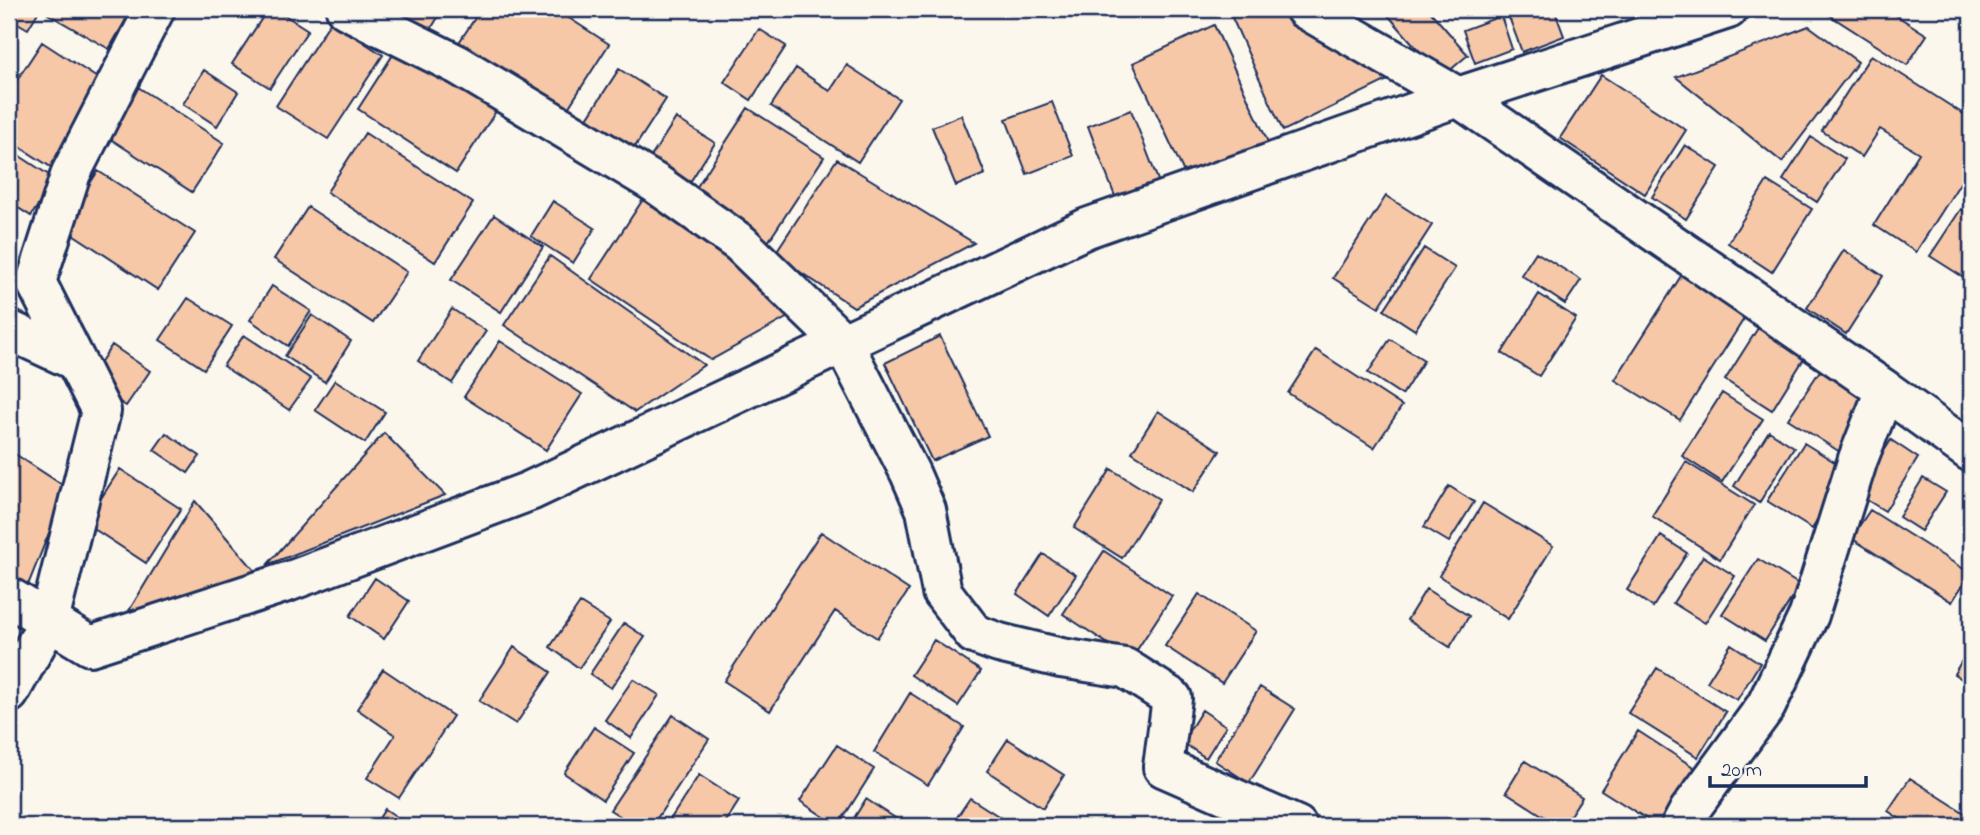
<svg xmlns="http://www.w3.org/2000/svg" width="1980" height="835" viewBox="0 0 1980 835" font-family="'Indie Flower',sans-serif">
  <style>
    .building { fill: #f7c8a7; stroke: #1b2f5e; stroke-width: 2 }
    .lines { fill: none; stroke-linecap: round; stroke-linejoin: round }
    .minor-casing { stroke: #1b2f5e; stroke-width: 44 }
    .minor { stroke: #fbf7ec; stroke-width: 38 }
  </style>
  <rect width="100%" height="100%" fill="#fbf7ec"/>
  <filter id="ink" filterUnits="userSpaceOnUse"><feTurbulence type="fractalNoise" baseFrequency=".0143" numOctaves="2"/><feDisplacementMap in="SourceGraphic" scale="14" xChannelSelector="R" yChannelSelector="G"/><feConvolveMatrix kernelMatrix="1 2 1 2 8 2 1 2 1" color-interpolation-filters="sRGB"/></filter>
  <g filter="url(#ink)">
    <!-- building -->
    <path class="building" d="M 9,9 L 40,9 L 28,29 L 9,18 Z
      M 50,9 L 132,9 L 109,49 L 48,14 Z
      M 268,9 L 275,9 L 308,30 L 270,88 L 232,64 Z
      M 406,9 L 443,9 L 423,42 L 396,25 Z
      M 481,9 L 555,9 L 609,44 L 563,116 L 456,47 Z
      M 1233,9 L 1277,9 L 1392,78 L 1283,131 L 1229,11 Z
      M 1393,9 L 1428,9 L 1468,55 L 1442,77 L 1387,14 Z
      M 1506,9 L 1554,9 L 1564,36 L 1522,52 Z
      M 1825,9 L 1886,9 L 1927,35 L 1907,65 L 1823,11 Z
      M 1501,16 L 1512,49 L 1475,63 L 1463,30 Z
      M 331,21 L 383,55 L 328,139 L 276,106 Z
      M 1214,25 L 1268,142 L 1187,179 L 1133,63 Z
      M 1809,26 L 1858,62 L 1782,162 L 1676,77 Z
      M 759,29 L 786,46 L 751,100 L 724,82 Z
      M 42,42 L 108,85 L 54,169 L 9,140 L 9,92 Z
      M 400,44 L 498,108 L 456,173 L 358,109 Z
      M 1871,55 L 1971,119 L 1971,166 L 1916,252 L 1874,225 L 1919,153 L 1880,129 L 1862,157 L 1822,131 Z
      M 847,65 L 899,99 L 858,162 L 771,106 L 796,68 L 830,91 Z
      M 619,69 L 666,99 L 633,150 L 586,120 Z
      M 204,70 L 238,92 L 217,126 L 183,104 Z
      M 1601,75 L 1686,130 L 1645,194 L 1560,138 Z
      M 138,87 L 224,143 L 192,192 L 106,136 Z
      M 1052,102 L 1073,156 L 1027,174 L 1006,119 Z
      M 748,108 L 824,157 L 766,245 L 691,196 Z
      M 1131,110 L 1159,183 L 1116,199 L 1088,126 Z
      M 961,115 L 985,174 L 956,186 L 932,127 Z
      M 676,118 L 715,143 L 683,193 L 644,168 Z
      M 365,133 L 473,203 L 435,262 L 327,192 Z
      M 1811,137 L 1845,159 L 1817,202 L 1783,180 Z
      M 1685,145 L 1719,167 L 1686,219 L 1652,197 Z
      M 9,149 L 55,179 L 31,216 L 9,202 Z
      M 837,159 L 974,243 L 854,307 L 774,255 Z
      M 98,171 L 195,233 L 158,290 L 62,227 Z
      M 1767,181 L 1812,209 L 1772,272 L 1728,243 Z
      M 1386,196 L 1432,225 L 1379,307 L 1333,278 Z
      M 644,198 L 799,311 L 711,360 L 591,279 Z
      M 553,201 L 595,228 L 573,263 L 531,236 Z
      M 308,207 L 407,272 L 373,323 L 274,259 Z
      M 1961,209 L 1971,215 L 1971,282 L 1930,256 Z
      M 494,215 L 543,247 L 501,312 L 451,280 Z
      M 1424,248 L 1455,268 L 1415,330 L 1384,310 Z
      M 1844,250 L 1883,276 L 1846,334 L 1807,308 Z
      M 1536,252 L 1581,280 L 1565,304 L 1521,275 Z
      M 550,256 L 704,365 L 635,412 L 504,325 Z
      M 1688,265 L 1752,306 L 1680,420 L 1615,380 Z
      M 272,286 L 311,311 L 288,346 L 250,320 Z
      M 1539,294 L 1576,318 L 1539,376 L 1502,353 Z
      M 188,298 L 232,326 L 204,369 L 160,340 Z
      M 452,309 L 486,331 L 452,383 L 418,361 Z
      M 312,315 L 351,341 L 325,382 L 285,356 Z
      M 1758,328 L 1805,357 L 1772,410 L 1725,380 Z
      M 244,335 L 311,379 L 289,410 L 223,366 Z
      M 940,336 L 988,436 L 932,461 L 885,363 Z
      M 1390,339 L 1424,360 L 1402,395 L 1368,373 Z
      M 500,341 L 582,394 L 546,450 L 464,397 Z
      M 112,345 L 150,371 L 126,406 L 88,381 Z
      M 1316,350 L 1402,406 L 1374,448 L 1288,393 Z
      M 1823,366 L 1875,399 L 1840,452 L 1788,419 Z
      M 335,380 L 385,412 L 365,443 L 315,410 Z
      M 1722,393 L 1763,419 L 1722,482 L 1682,456 Z
      M 1158,411 L 1220,451 L 1193,492 L 1132,452 Z
      M 1769,431 L 1794,447 L 1759,503 L 1734,486 Z
      M 166,433 L 200,456 L 188,473 L 154,450 Z
      M 384,433 L 445,495 L 267,565 Z
      M 1891,440 L 1918,458 L 1885,511 L 1857,494 Z
      M 1804,443 L 1849,471 L 1812,529 L 1767,501 Z
      M 9,450 L 67,488 L 26,590 L 9,579 Z
      M 1686,462 L 1754,505 L 1720,559 L 1652,516 Z
      M 120,469 L 181,509 L 146,563 L 85,523 Z
      M 1111,469 L 1159,499 L 1122,558 L 1074,528 Z
      M 1923,478 L 1946,492 L 1921,531 L 1899,517 Z
      M 1449,486 L 1474,502 L 1449,542 L 1424,527 Z
      M 195,501 L 258,574 L 124,619 Z
      M 1483,503 L 1553,546 L 1508,619 L 1439,576 Z
      M 1870,510 L 1970,573 L 1952,602 L 1851,538 Z
      M 821,532 L 909,590 L 877,638 L 835,611 L 770,711 L 724,681 Z
      M 1661,536 L 1687,553 L 1653,607 L 1627,590 Z
      M 1104,551 L 1172,596 L 1131,659 L 1063,614 Z
      M 1043,554 L 1076,575 L 1049,616 L 1017,594 Z
      M 1703,556 L 1735,576 L 1705,623 L 1673,603 Z
      M 1758,559 L 1800,585 L 1765,641 L 1722,614 Z
      M 375,578 L 409,601 L 384,639 L 350,616 Z
      M 1426,589 L 1469,616 L 1450,647 L 1407,620 Z
      M 1199,594 L 1256,631 L 1222,683 L 1165,646 Z
      M 580,603 L 610,622 L 579,668 L 550,647 Z
      M 624,623 L 645,637 L 611,688 L 590,674 Z
      M 934,640 L 981,671 L 958,706 L 911,675 Z
      M 1731,644 L 1760,663 L 1737,700 L 1707,682 Z
      M 1971,645 L 1971,685 L 1954,674 Z
      M 514,647 L 551,672 L 516,724 L 479,701 Z
      M 1657,668 L 1726,712 L 1698,757 L 1628,713 Z
      M 383,669 L 453,716 L 399,798 L 367,778 L 395,735 L 357,709 Z
      M 633,679 L 659,695 L 631,738 L 605,720 Z
      M 1260,687 L 1295,709 L 1249,783 L 1215,761 Z
      M 910,693 L 964,727 L 928,785 L 874,752 Z
      M 1202,710 L 1226,726 L 1206,758 L 1182,742 Z
      M 673,715 L 709,739 L 652,826 L 636,826 L 610,810 Z
      M 594,727 L 634,753 L 603,800 L 564,773 Z
      M 1638,731 L 1701,772 L 1667,826 L 1658,826 L 1601,790 Z
      M 1008,739 L 1064,775 L 1043,808 L 987,771 Z
      M 837,745 L 874,769 L 838,826 L 800,801 Z
      M 1525,761 L 1582,797 L 1563,826 L 1559,826 L 1506,792 Z
      M 699,775 L 739,801 L 723,826 L 666,826 Z
      M 1910,778 L 1971,817 L 1971,826 L 1911,826 L 1888,811 Z
      M 970,798 L 1014,826 L 951,826 Z
      M 866,799 L 906,825 L 906,826 L 849,826 Z
      M 385,809 L 411,826 L 374,826 Z"/>
    <g class="lines">
      <defs>
        <path id="minor" d="M 346,9 L 458,65 L 655,183 L 740,243 L 843,343 L 910,473 L 926,510 L 942,592 L 974,634 L 999,643 L 1061,658 L 1125,668 L 1172,698 L 1163,767 L 1297,826
          M 1305,9 L 1458,97 L 1885,390 L 1971,452
          M 9,330 L 76,361
          M 9,597 L 49,621 L 101,411 L 36,282 L 71,173 L 155,9
          M 9,693 L 49,621 L 90,646 L 290,581 L 530,491 L 1087,228 L 1458,97 L 1728,9
          M 1681,826 L 1689,811 L 1766,706 L 1809,615 L 1858,459 L 1885,390"/>
      </defs>
      <!-- minor casing -->
      <use href="#minor" class="minor-casing"/>
      <!-- minor -->
      <use href="#minor" class="minor"/>
    </g>
  </g>
  <!-- margin -->
  <rect width="1980" height="835" fill="none" stroke="#fbf7ec" stroke-width="35"/>
  <rect x="18" y="18" width="1945" height="800" fill="none" stroke="#1b2f5e" stroke-width="2.5" filter="url(#ink)"/>
  <!-- scale -->
  <path d="M1710 776v10h156v-10" fill="none" stroke="#1b2f5e" stroke-width="3.5"/>
  <text x="1721" y="776" font-size="21" fill="#1b2f5e" stroke="#fbf7ec" stroke-width="5" paint-order="stroke">20 m</text>
</svg>
